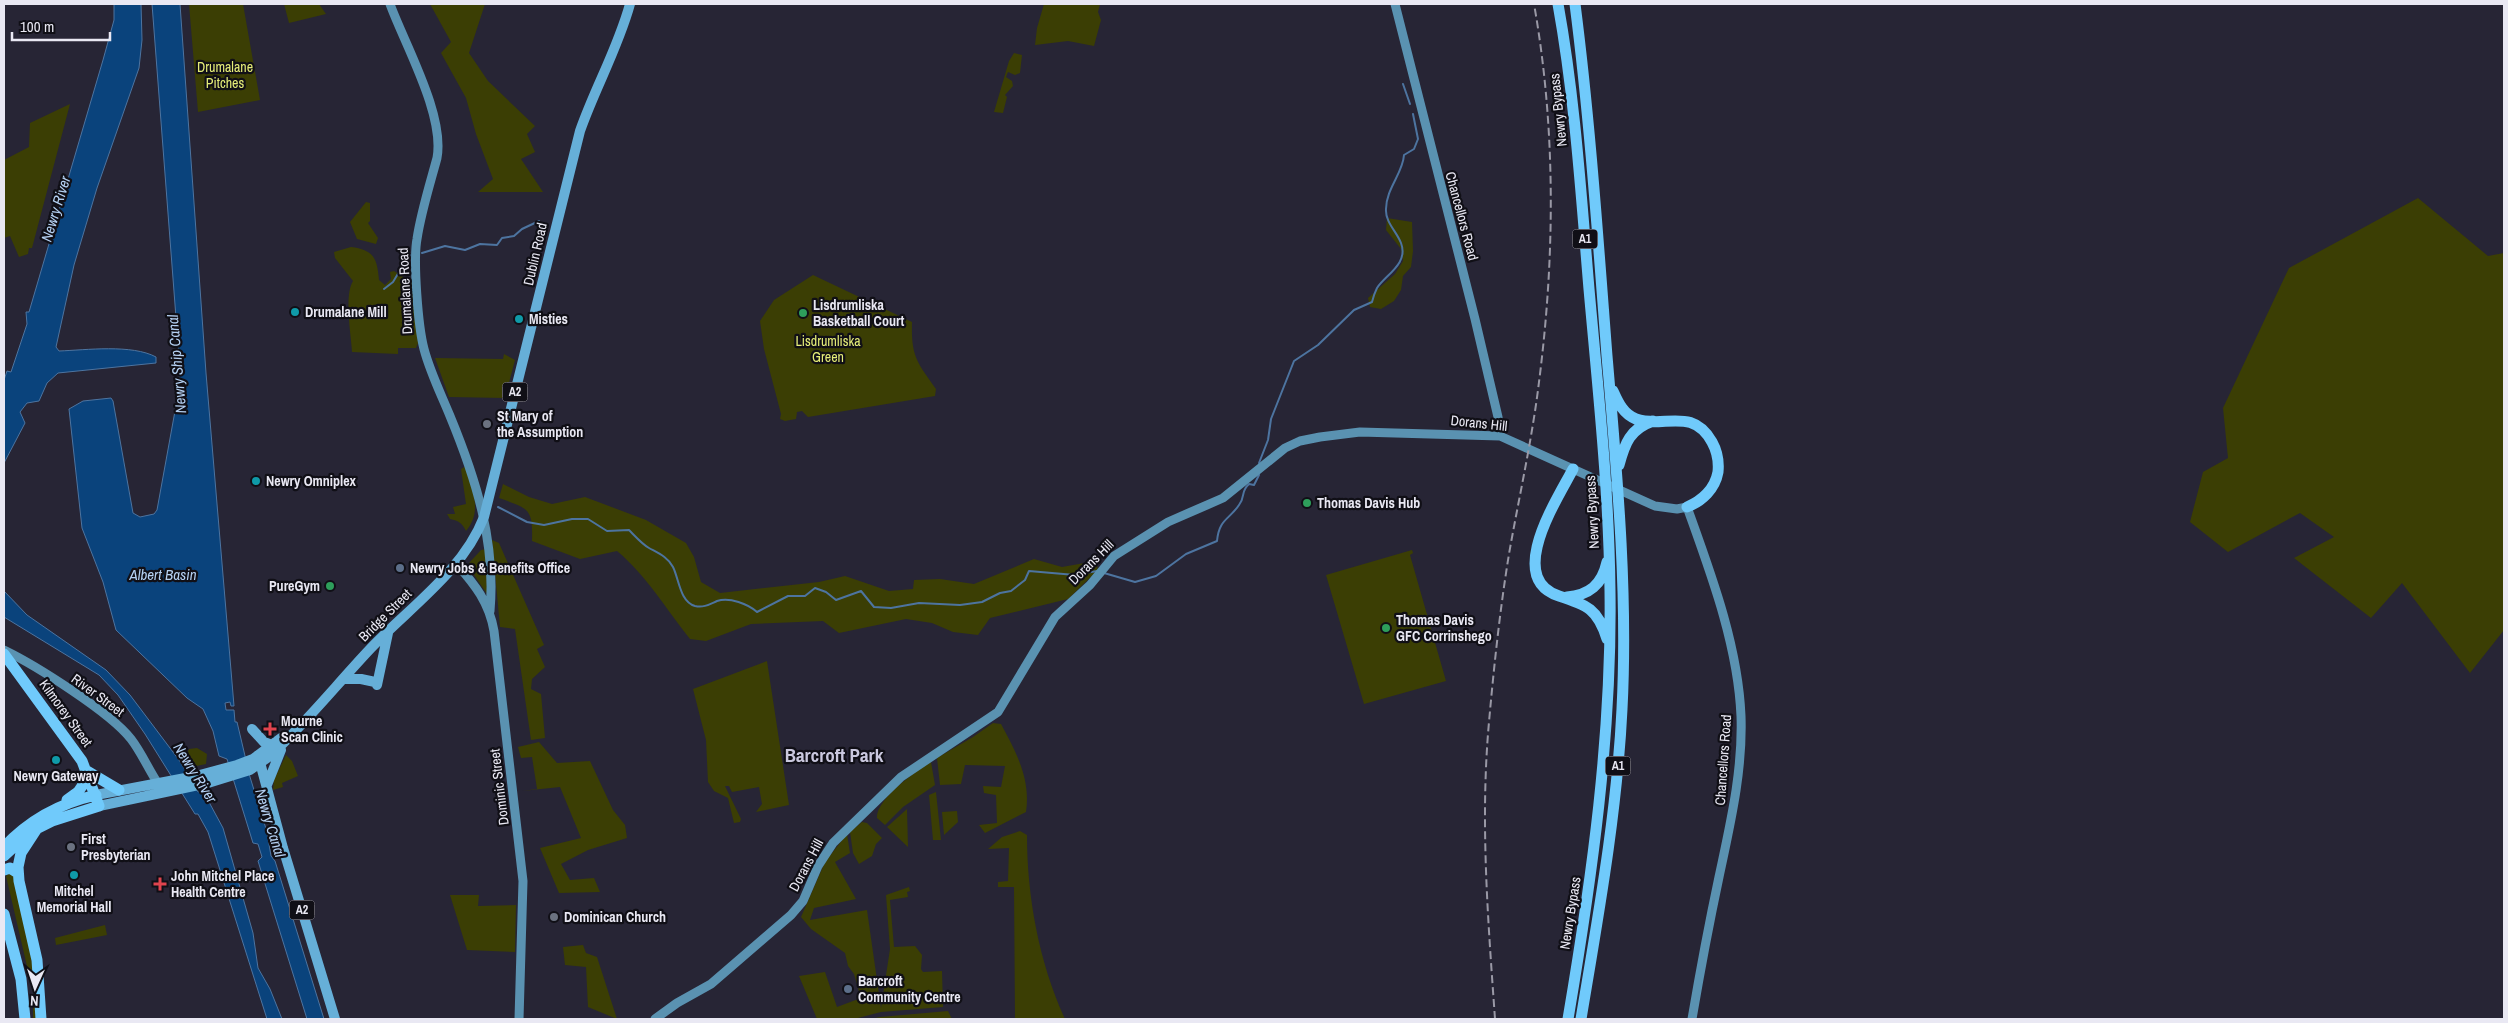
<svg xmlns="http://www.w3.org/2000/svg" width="2508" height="1023" viewBox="0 0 2508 1023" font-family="'Archivo Narrow',sans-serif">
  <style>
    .green { fill: #3b3e04 }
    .water { fill: #0a437c; stroke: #4d74a0 }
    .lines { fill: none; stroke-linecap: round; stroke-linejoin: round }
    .stream { stroke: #4d74a0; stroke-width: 2 }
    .secondary { stroke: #5a92b1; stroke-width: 9 }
    .primary { stroke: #66afd8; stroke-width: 10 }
    .highway { stroke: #70cafb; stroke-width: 11 }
    .rail { stroke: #9a99a6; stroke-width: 2; stroke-dasharray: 8 4; stroke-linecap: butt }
    .culture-dot { fill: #0f9aa8; stroke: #100f16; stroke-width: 2 }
    .leisure-dot { fill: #2e9e5b; stroke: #100f16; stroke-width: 2 }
    .worship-dot { fill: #6b7280; stroke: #100f16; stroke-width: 2 }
    .service-dot { fill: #5c6f8a; stroke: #100f16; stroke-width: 2 }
    .health-dot { fill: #e0444e; stroke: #100f16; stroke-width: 2 }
    .labels { text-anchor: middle; stroke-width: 4.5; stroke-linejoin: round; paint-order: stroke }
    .shield { fill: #100f16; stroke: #a8a7b1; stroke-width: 1 }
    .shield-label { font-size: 12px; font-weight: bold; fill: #e9e8f3 }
    .park-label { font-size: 14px; fill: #e5ed78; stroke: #100f16 }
    .street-label { font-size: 14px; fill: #e9e8f3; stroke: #100f16 }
    .poi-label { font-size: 14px; font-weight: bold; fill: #e9e8f3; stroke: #100f16; text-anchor: start }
    .water-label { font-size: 15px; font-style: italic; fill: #b4d0f2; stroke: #100f16 }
    .district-label { font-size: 19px; font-weight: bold; fill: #cac8de; stroke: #100f16 }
  </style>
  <rect width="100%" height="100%" fill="#272535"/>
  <!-- green -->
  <path class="green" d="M 189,4 L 243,4 L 260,100 L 198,112 Z
    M 284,4 L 319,4 L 326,14 L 289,23 Z
    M 430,4 L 485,4 L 469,53 L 488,81 L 535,126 L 527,134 L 535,152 L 521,159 L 543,192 L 478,192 L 493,179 L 476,134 L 466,98 L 441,53 L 451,42 Z
    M 1044,4 L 1100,4 L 1098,12 L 1101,20 L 1094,46 L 1068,41 L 1035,45 L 1037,28 Z
    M 1014,53 L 1022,55 L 1020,73 L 1015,75 L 1008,72 L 1006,77 L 1012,81 L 1013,86 L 1005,95 L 1007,97 L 1003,113 L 994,112 L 1009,61 Z
    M 70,104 L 32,248 L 29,248 L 28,254 L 19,257 L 10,236 L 4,238 L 4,160 L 29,147 L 30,123 Z
    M 2418,198 L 2488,256 L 2504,253 L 2504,630 L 2470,673 L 2402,583 L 2371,618 L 2294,558 L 2334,537 L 2300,513 L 2228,552 L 2190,522 L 2203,472 L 2228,458 L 2223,408 L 2289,268 Z
    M 366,202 L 370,203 L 370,221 L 368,223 L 378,238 L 376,244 L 357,239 L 350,222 Z
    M 1387,218 L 1412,222 L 1413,251 L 1411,267 L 1403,276 L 1401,290 L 1394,301 L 1381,309 L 1370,307 L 1368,298 L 1395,274 L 1403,261 L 1401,249 L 1386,230 Z
    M 351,247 C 374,250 377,258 379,280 L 385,285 L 391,279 L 390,272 L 394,271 L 414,284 L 418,343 L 416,348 L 398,348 L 398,354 L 352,352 C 351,335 344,295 353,281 L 335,258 L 334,252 Z
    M 813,275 L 912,322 C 911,357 917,362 936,389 L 935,396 L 808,417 L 802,411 L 797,412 L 796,419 L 785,421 L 780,419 L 781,414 L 764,349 L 760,321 L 774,300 Z
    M 504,354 L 515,360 L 505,398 L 449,397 L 435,358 L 503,359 Z
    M 466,466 C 472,489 483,511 466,531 C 462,523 459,521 450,519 L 447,514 L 455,514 L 453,507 L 466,504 L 461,469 Z
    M 503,484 L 529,497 L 552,504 L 585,497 L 646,520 L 686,543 L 694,557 L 701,582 L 720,593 L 819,582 L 845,576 L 889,591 L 913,589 L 914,580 L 940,579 L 974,584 L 1034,559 L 1062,567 L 1096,561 L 1098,570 L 1068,599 L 990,618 L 978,635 L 953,632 L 932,623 L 906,619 L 839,633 L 823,621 L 751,624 L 706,641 L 690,639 C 666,609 646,575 617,551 L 580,559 L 532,541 C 533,508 529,509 499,498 Z
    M 492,540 L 499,543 L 544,645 L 537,649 L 545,667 L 532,679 L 531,689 L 541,694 L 545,738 L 531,740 L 515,629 L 500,627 Z
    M 486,549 L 487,594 L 470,569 L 469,563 L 481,550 Z
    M 1412,550 L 1413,553 L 1410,555 L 1446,681 L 1364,704 L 1326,575 Z
    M 767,661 L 789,805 L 756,812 L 762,804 L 759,787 L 732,792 L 729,786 L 725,786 L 741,819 L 740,822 L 734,823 L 728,798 L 714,791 L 708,782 L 706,740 L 693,689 Z
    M 993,723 L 1001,724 C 1016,752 1031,779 1026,812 L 985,833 L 979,825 L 997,823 L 996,795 L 984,793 L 983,786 L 1001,787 L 1005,766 L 965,765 L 961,784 L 940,785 L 937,758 L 973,737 Z
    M 539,742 L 557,763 L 590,761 L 613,810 L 625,825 L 627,838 L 588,850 L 561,864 L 570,880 L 594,878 L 600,892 L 559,893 L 540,848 L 581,838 L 560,787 L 522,791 L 537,789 L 532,757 L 521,758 L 518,747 Z
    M 197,748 L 207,754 L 206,764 L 187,768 L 181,759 L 185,758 L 189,749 Z
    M 286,755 L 292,761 L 298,776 L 282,783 L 283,787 L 273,790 L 274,780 Z
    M 931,762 L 935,785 L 903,807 L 885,825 L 877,818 C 876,799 916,771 931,762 Z
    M 936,792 L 941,840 L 933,840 L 929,795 Z
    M 907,809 L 908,847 L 887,827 Z
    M 957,811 L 958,822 L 944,835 L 942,812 Z
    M 862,822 L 867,823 L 882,838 L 876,844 L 872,856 L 859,864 L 853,853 L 850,832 Z
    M 1020,831 L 1027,835 C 1027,897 1039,962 1065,1019 L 1015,1019 L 1014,887 L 998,887 L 998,882 L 1008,881 L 1009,848 L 988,849 L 1002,837 Z
    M 847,834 L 850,853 L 835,862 L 856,899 L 814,908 L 810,920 L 867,910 L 881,1008 L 890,949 L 886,895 L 909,887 L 910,891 L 907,892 L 908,897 L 890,900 L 894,947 L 915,946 L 922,955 L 921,969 L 923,972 L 942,971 L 943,1007 L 881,1012 L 854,1019 L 817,1019 L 799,976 L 825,972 L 837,1007 L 861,998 L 854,974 L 848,966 L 845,953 L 811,929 L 801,917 L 825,862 Z
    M 10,873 L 15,876 C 24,923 37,971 37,1019 L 33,1019 L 33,992 L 6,876 Z
    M 450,895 L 479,895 L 478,906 L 516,905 L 515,952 L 467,950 Z
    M 105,925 L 107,935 L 56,945 L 55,938 Z
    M 583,945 L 586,953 L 597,957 L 617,1019 L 588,1007 L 586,967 L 565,965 L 563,947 Z
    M 948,1011 L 952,1019 L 870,1019 L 880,1017 Z"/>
  <!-- water -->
  <path class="water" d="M 114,4 L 141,4 L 142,40 L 139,68 L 97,188 L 74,265 L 56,347 L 59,351 C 86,350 132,344 156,357 L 156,363 L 58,373 L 47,383 L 39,401 L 27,403 L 20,412 L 25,423 L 4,463 L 4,380 L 7,371 L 11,372 L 27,324 L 26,312 L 29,312 L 103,60 L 114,20 Z
    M 152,4 L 180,4 L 206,373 L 234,706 L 231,706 L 230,702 L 225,703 L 226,710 L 234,710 L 235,722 L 237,722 L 250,777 L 267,832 L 271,856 L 275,861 L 324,1019 L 307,1019 L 258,861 L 262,857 L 258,844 L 253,843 L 227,759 L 219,756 L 213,731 L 203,709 L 187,698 L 116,630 L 103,582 L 82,528 L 69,409 L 83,401 L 111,398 L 113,401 L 133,513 L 140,517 L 154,514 L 157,510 L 175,411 L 180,370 Z
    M 4,591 L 27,615 L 106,670 L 130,695 L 179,760 L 198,792 L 203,791 L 223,828 L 253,933 L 258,968 L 270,989 L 282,1019 L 267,1019 L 208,832 L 198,814 L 195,814 L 145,734 L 118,695 L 99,675 L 4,617 Z"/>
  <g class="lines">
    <!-- stream -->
    <path class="stream" d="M 1403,84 L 1410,104
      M 422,253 L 445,246 L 465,250 L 480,244 L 497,245 L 502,238 L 514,236 L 522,229 L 539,221
      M 403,262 L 410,255
      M 384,289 L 393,282 L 399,272
      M 1259,463 L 1268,440 L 1271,419 L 1294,361 L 1318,345 L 1354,310 L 1372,302 C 1373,298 1375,292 1377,288 C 1385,275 1409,264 1401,243 C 1397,232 1385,222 1386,209 C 1386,189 1403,173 1404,155 L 1414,149 L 1418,139 L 1413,114
      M 498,507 L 527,522 L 544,525 L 572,519 L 588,519 L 607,531 L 629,530 C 635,536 642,544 649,548 C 658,553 668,557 673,567 C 679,579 680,602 695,606 C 704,608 710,604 717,601 C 730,597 748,604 757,612 L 788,596 L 805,596 L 815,588 L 826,592 L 836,600 L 861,591 L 874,607 L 891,608 L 919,603 L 960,605 L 982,602 L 1000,593 L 1011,591 L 1025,580 L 1029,571 L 1075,575 L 1097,571
      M 1104,573 L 1135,582 L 1156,576 L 1186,554 L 1217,541 C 1219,519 1229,520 1239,505 C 1246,496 1240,492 1249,484 L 1254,485 L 1259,475"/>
    <!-- secondary -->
    <path class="secondary" d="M 390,4 C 405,45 445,115 437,158 C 430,184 421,212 417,239 C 413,261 418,326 424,349 C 430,372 441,394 450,416 C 476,479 496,542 490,611
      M 1395,4 L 1475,319 L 1498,417 L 1500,436
      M 456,563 C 475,585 489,602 494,631 L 523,881 L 519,1019
      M 4,650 C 35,665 110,712 131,739 C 141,752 148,768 157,782
      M 655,1019 L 677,1003 L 711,984 L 791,915 L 803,901 L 818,866 L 833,843 L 901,777 L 998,712 L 1055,617 L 1090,585 L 1114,556 L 1168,522 L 1223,498 L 1285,448 L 1300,441 L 1320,437 L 1360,432 L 1500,436 L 1655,506 L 1677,509 L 1687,507 C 1711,574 1738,645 1741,716 C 1743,771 1730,825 1719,877 C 1709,924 1700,972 1692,1019"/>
    <!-- primary -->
    <path class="primary" d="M 344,679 L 361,679 L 375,682
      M 377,685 L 388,633
      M 252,729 L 264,742 L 272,745
      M 258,755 L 283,848 L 335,1019
      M 267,785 L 281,750
      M 96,795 L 196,776 L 237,765 L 253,759 L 281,738
      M 99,806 L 208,783 L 250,770 L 270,756 C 306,723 337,684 371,648 C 410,607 463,571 484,517 L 580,131 C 595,88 618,48 630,4"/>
    <!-- highway -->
    <path class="highway" d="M 1558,4 C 1575,98 1581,194 1589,289 C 1598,390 1609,490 1610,591 C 1612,735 1592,877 1568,1019
      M 1575,4 C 1590,121 1598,239 1607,356 C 1617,474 1628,591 1622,709 C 1617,813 1598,917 1581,1019
      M 1613,391 C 1618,402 1623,414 1636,419 C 1663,429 1692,406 1712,442 C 1717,451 1719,462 1718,472 C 1715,489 1702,501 1687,507
      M 1619,465 C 1625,443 1630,429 1653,421
      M 1573,469 C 1557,500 1505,578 1559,596 C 1587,605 1598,609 1607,639
      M 1567,597 C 1589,595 1602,585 1607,562
      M 4,654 L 82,761 L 99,806
      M 87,771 L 119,790
      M 67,800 L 78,792 L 89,776
      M 36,830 L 21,853 L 18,867 L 19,881 L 37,960 L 41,1019
      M 4,847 C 29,820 61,803 96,795
      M 4,856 L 30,832 L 52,821 L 99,806
      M 4,870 L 10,868 L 18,873
      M 4,914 L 21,979 L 25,1019"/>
    <!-- rail -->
    <path class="rail" d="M 1495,1019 C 1488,920 1480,821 1489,722 C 1494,666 1500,609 1509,554 C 1519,497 1532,440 1539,382 C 1555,257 1556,128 1534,4"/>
  </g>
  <!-- markers -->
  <g class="culture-dot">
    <circle cx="295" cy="312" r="5"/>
    <circle cx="519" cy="319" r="5"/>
    <circle cx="256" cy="481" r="5"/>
    <circle cx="56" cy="760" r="5"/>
    <circle cx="74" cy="875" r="5"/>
  </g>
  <g class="leisure-dot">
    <circle cx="803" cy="313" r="5"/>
    <circle cx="1307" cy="503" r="5"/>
    <circle cx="330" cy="586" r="5"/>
    <circle cx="1386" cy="628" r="5"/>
  </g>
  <g class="worship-dot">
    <circle cx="487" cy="424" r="5"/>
    <circle cx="71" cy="847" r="5"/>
    <circle cx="554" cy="917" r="5"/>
  </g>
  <g class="service-dot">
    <circle cx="400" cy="568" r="5"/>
    <circle cx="848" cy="989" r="5"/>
  </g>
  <g class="health-dot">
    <path d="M267.5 721.5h5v5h5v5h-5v5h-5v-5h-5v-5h5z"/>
    <path d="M157.5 876.5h5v5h5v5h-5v5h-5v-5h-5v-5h5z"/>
  </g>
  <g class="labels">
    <!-- shield labels -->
    <g class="shield">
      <rect x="1572.5" y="229.5" width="25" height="19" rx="4"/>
      <rect x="502.5" y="382.5" width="25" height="19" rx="4"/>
      <rect x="1605.5" y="756.5" width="25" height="19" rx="4"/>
      <rect x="289.5" y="900.5" width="25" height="19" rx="4"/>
    </g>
    <g class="shield-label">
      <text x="1585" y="243">A1</text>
      <text x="515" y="396">A2</text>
      <text x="1618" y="770">A1</text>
      <text x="302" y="914">A2</text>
    </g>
    <!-- park labels -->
    <g class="park-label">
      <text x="225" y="72">Drumalane<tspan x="225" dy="16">Pitches</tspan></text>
      <text x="828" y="346">Lisdrumliska<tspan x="828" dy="16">Green</tspan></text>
    </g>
    <!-- street labels -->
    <g class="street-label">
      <text transform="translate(1558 110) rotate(-96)" y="5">Newry Bypass</text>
      <text transform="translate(1462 216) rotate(75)" y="5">Chancellors Road</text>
      <text transform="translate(535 254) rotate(-77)" y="5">Dublin Road</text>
      <text transform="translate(405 291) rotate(-93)" y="5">Drumalane Road</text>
      <text transform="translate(1479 423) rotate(6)" y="5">Dorans Hill</text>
      <text transform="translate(1592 512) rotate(-93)" y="5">Newry Bypass</text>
      <text transform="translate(1091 562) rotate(-45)" y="5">Dorans Hill</text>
      <text transform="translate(385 615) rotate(-45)" y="5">Bridge Street</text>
      <text transform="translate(98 695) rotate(36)" y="5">River Street</text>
      <text transform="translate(66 713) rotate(54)" y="5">Kilmorey Street</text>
      <text transform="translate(1723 760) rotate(-86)" y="5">Chancellors Road</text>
      <text transform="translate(499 787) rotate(-97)" y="5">Dominic Street</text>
      <text transform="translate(806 865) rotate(-62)" y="5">Dorans Hill</text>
      <text transform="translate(1570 913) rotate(-81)" y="5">Newry Bypass</text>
    </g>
    <!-- poi labels -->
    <g class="poi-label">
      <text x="813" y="310">Lisdrumliska<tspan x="813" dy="16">Basketball Court</tspan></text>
      <text x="305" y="317">Drumalane Mill</text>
      <text x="529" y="324">Misties</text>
      <text x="497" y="421">St Mary of<tspan x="497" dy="16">the Assumption</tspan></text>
      <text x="266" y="486">Newry Omniplex</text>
      <text x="1317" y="508">Thomas Davis Hub</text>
      <text x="410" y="573">Newry Jobs &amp; Benefits Office</text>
      <text x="320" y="591" text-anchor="end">PureGym</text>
      <text x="1396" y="625">Thomas Davis<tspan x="1396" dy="16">GFC Corrinshego</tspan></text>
      <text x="281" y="726">Mourne<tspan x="281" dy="16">Scan Clinic</tspan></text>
      <text x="56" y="781" text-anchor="middle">Newry Gateway</text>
      <text x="81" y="844">First<tspan x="81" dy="16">Presbyterian</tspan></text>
      <text x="171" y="881">John Mitchel Place<tspan x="171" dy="16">Health Centre</tspan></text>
      <text x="74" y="896" text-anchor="middle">Mitchel<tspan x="74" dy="16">Memorial Hall</tspan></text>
      <text x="564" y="922">Dominican Church</text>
      <text x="858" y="986">Barcroft<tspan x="858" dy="16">Community Centre</tspan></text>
    </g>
    <!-- water labels -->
    <g class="water-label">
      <text transform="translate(56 209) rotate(-73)" y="5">Newry River</text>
      <text transform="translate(177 364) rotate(-95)" y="5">Newry Ship Canal</text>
      <text x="163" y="580">Albert Basin</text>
      <text transform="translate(195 773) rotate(58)" y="5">Newry River</text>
      <text transform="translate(270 823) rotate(73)" y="5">Newry Canal</text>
    </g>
    <!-- district labels -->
    <g class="district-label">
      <text x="834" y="762">Barcroft Park</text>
    </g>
  </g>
  <!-- border -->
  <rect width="2508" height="1023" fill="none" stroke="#e9e8f3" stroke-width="10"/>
  <!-- north arrow -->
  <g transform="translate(35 988) rotate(183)" stroke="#100f16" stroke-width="4" paint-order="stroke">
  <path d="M0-4L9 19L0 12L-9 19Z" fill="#e9e8f3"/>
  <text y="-8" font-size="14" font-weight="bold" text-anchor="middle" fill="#e9e8f3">N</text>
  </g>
  <!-- scale -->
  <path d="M12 32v8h98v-8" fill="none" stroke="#e9e8f3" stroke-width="2.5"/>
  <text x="20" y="32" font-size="15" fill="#e9e8f3" stroke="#100f16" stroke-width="4" paint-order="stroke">100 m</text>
</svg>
